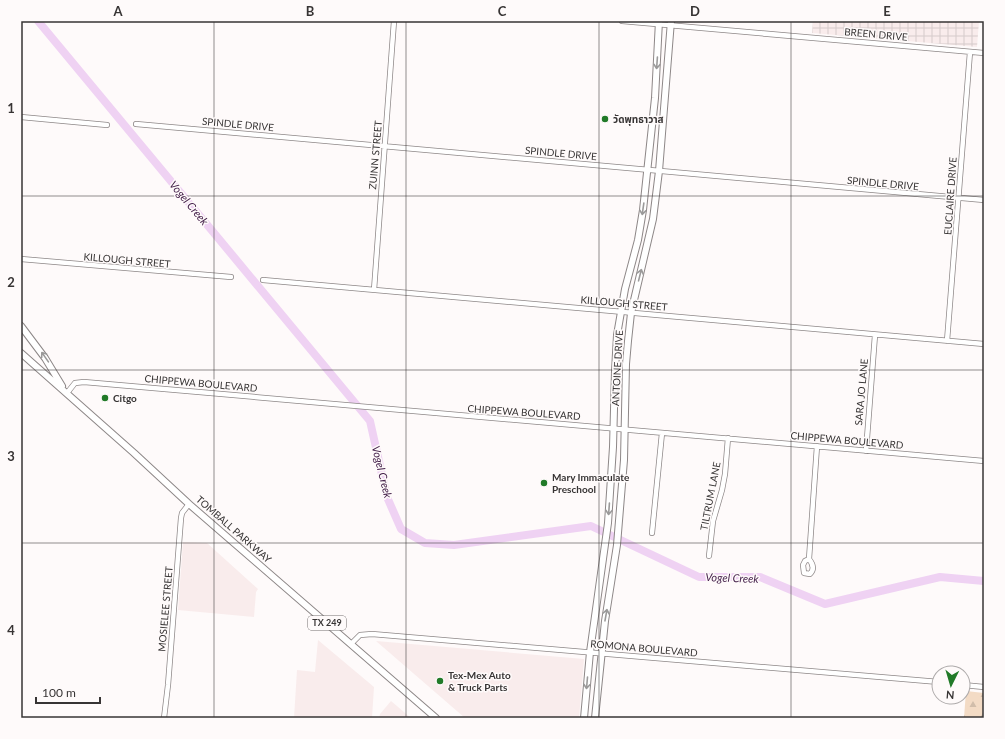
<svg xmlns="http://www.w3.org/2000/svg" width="1005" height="739" viewBox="0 0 1005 739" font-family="Lato,'Noto Sans Thai',sans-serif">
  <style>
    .built { fill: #f9ecec }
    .industrial { fill: url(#industrial-grid) }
    .forest { fill: url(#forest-firs) }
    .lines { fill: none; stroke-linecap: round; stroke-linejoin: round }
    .river { stroke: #efd2f3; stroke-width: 8 }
    .minor-casing { stroke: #8d8787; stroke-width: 6 }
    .major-casing { stroke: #8d8787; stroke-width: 8 }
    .minor { stroke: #fff; stroke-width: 4.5 }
    .major { stroke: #fff; stroke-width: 6 }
    .oneway { stroke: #9b9a9a }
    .grid { fill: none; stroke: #373434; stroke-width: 1; stroke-opacity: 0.55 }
    .poi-dot { fill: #217a28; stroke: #fefafa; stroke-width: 1.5 }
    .labels { text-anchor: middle; stroke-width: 3; stroke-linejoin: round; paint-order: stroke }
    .shield { fill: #fefafa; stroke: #736f6f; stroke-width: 1 }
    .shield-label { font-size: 9px; font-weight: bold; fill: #373434 }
    .street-label { font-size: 10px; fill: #373434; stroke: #fefafa }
    .poi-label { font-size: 10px; font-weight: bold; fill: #373434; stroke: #fefafa; text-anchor: start }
    .water-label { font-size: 11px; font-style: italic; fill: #44204a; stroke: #fefafa }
    .neatline { fill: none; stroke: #373434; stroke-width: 1.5 }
    .grid-label { font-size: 13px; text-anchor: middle; font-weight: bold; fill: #373434 }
  </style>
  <defs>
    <pattern id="industrial-grid" width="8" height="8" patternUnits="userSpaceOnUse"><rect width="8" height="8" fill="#f9ecec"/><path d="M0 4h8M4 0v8" fill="none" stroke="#d6cbcb"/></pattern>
    <pattern id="forest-firs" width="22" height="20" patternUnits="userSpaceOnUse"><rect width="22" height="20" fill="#f3dbc5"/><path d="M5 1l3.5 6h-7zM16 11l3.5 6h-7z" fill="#d1bdaa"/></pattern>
  </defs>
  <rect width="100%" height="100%" fill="#fefafa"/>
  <!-- built -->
  <path class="built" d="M 183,542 L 207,543 L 258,589 L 256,592 L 254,617 L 178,610 Z
    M 318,640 L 374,687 L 372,718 L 294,718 L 297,670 L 315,672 Z
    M 376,641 L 584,659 L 579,718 L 465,718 Z
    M 391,701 L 411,718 L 379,718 L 380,714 Z"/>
  <!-- industrial -->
  <path class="industrial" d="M 813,21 L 979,21 L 977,47 L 812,33 Z"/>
  <!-- forest -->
  <path class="forest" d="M 966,691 L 984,693 L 984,718 L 964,718 Z"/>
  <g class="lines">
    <!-- river -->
    <path class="river" d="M 38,21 L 370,421 L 387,497 L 401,529 L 425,543 L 454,545 L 591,526 L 699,577 L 760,577 L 825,604 L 940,577 L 984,581"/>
    <defs>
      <path id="minor" d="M 622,21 L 984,53
        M 21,117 L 107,125
        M 136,124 L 984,200
        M 21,259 L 231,277
        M 263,280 L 984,344
        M 374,290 L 394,21
        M 947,341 L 970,52
        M 67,393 L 75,383 L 84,382 L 984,461
        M 866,451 L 875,335
        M 652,533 L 662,433
        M 709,556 L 713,521 L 722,490 L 725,474 L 728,438
        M 809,559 L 805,561 L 803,565 L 804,573 L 810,574 C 815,569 813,564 809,559 L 817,446
        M 351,644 L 360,635 L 372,634 L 939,682
        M 963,685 L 984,687
        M 164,718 L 168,685 L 181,518 L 182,513 L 189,504"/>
      <path id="major" d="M 21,326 L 45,358 L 62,386
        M 21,353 L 134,453 L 189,504 L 436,718
        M 584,718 L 590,652 L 608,523 L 613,447 L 615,371 L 617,335 L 625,289 L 638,240 L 643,210 L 655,98 L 659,21
        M 595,718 L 605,621 L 617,545 L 624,460 L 626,364 L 628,341 L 631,313 L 653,219 L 659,171 L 671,21"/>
    </defs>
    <!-- minor casing -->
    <use href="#minor" class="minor-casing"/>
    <!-- major casing -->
    <use href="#major" class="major-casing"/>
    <!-- minor -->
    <use href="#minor" class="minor"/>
    <!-- major -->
    <use href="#major" class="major"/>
  </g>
  <!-- one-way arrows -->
  <defs><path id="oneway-shaft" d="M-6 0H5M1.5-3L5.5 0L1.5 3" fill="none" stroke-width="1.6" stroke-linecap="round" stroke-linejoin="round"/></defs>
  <g class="oneway">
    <use href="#oneway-shaft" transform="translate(657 63) rotate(94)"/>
    <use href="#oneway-shaft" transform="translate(643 209) rotate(98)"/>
    <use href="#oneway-shaft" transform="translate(640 275) rotate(-76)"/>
    <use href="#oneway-shaft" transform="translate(45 357) rotate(-125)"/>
    <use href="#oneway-shaft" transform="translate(609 509) rotate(94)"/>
    <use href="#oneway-shaft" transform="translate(606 615) rotate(-80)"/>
    <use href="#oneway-shaft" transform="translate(587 683) rotate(95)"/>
  </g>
  <!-- grid -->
  <path class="grid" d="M 214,21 L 214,718M 406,21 L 406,718M 599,21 L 599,718M 791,21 L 791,718M 21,196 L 984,196M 21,370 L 984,370M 21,543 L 984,543"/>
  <!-- markers -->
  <g class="poi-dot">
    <circle cx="605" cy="119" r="4"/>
    <circle cx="105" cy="398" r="4"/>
    <circle cx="544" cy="483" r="4"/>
    <circle cx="440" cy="681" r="4"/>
  </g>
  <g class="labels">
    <!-- shield labels -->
    <rect class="shield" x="308" y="616" width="38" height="14" rx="3"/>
    <g class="shield-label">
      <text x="327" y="626">TX 249</text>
    </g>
    <!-- street labels -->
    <g class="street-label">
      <text transform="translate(876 34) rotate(5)" y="4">BREEN DRIVE</text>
      <text transform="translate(238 124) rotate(5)" y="4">SPINDLE DRIVE</text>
      <text transform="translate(561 153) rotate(5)" y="4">SPINDLE DRIVE</text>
      <text transform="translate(375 155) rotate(-85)" y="4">ZUINN STREET</text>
      <text transform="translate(883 183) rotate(5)" y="4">SPINDLE DRIVE</text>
      <text transform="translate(950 196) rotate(-86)" y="4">EUCLAIRE DRIVE</text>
      <text transform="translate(127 260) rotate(5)" y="4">KILLOUGH STREET</text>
      <text transform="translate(624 303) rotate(5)" y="4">KILLOUGH STREET</text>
      <text transform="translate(617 368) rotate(-87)" y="4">ANTOINE DRIVE</text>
      <text transform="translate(201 383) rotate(5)" y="4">CHIPPEWA BOULEVARD</text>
      <text transform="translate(861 392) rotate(-85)" y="4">SARA JO LANE</text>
      <text transform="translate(524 412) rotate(4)" y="4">CHIPPEWA BOULEVARD</text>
      <text transform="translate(847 440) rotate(5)" y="4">CHIPPEWA BOULEVARD</text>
      <text transform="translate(710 496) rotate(-79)" y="4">TILTRUM LANE</text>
      <text transform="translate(234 529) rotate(41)" y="4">TOMBALL PARKWAY</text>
      <text transform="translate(165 609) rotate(-85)" y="4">MOSIELEE STREET</text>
      <text transform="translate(644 648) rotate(5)" y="4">ROMONA BOULEVARD</text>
    </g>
    <!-- poi labels -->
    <g class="poi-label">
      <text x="613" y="123">วัดพุทธาวาส</text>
      <text x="113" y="402">Citgo</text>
      <text x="552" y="481">Mary Immaculate<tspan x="552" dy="12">Preschool</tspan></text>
      <text x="448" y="679">Tex-Mex Auto<tspan x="448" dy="12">&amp; Truck Parts</tspan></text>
    </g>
    <!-- water labels -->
    <g class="water-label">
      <text transform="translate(189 203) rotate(50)" y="4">Vogel Creek</text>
      <text transform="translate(382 472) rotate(76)" y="4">Vogel Creek</text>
      <text transform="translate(732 578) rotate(2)" y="4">Vogel Creek</text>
    </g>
  </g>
  <!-- border -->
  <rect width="1005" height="739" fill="none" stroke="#fefafa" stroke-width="44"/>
  <!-- north arrow -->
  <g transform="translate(951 685) rotate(185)"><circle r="19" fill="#fefafa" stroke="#aeabab"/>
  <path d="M0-3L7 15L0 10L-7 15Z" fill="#217a28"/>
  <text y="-6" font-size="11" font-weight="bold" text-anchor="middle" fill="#373434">N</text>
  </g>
  <!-- scale -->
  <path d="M36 697v6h64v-6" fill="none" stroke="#373434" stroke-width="2"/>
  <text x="42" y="697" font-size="12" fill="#373434" stroke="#fefafa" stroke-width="3" paint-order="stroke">100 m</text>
  <rect x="22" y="22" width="961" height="695" class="neatline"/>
  <g class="grid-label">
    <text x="118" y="16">A</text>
    <text x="310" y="16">B</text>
    <text x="502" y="16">C</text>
    <text x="695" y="16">D</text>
    <text x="887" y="16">E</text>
    <text x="11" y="113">1</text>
    <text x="11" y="287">2</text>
    <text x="11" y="461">3</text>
    <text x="11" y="635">4</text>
  </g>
</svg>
